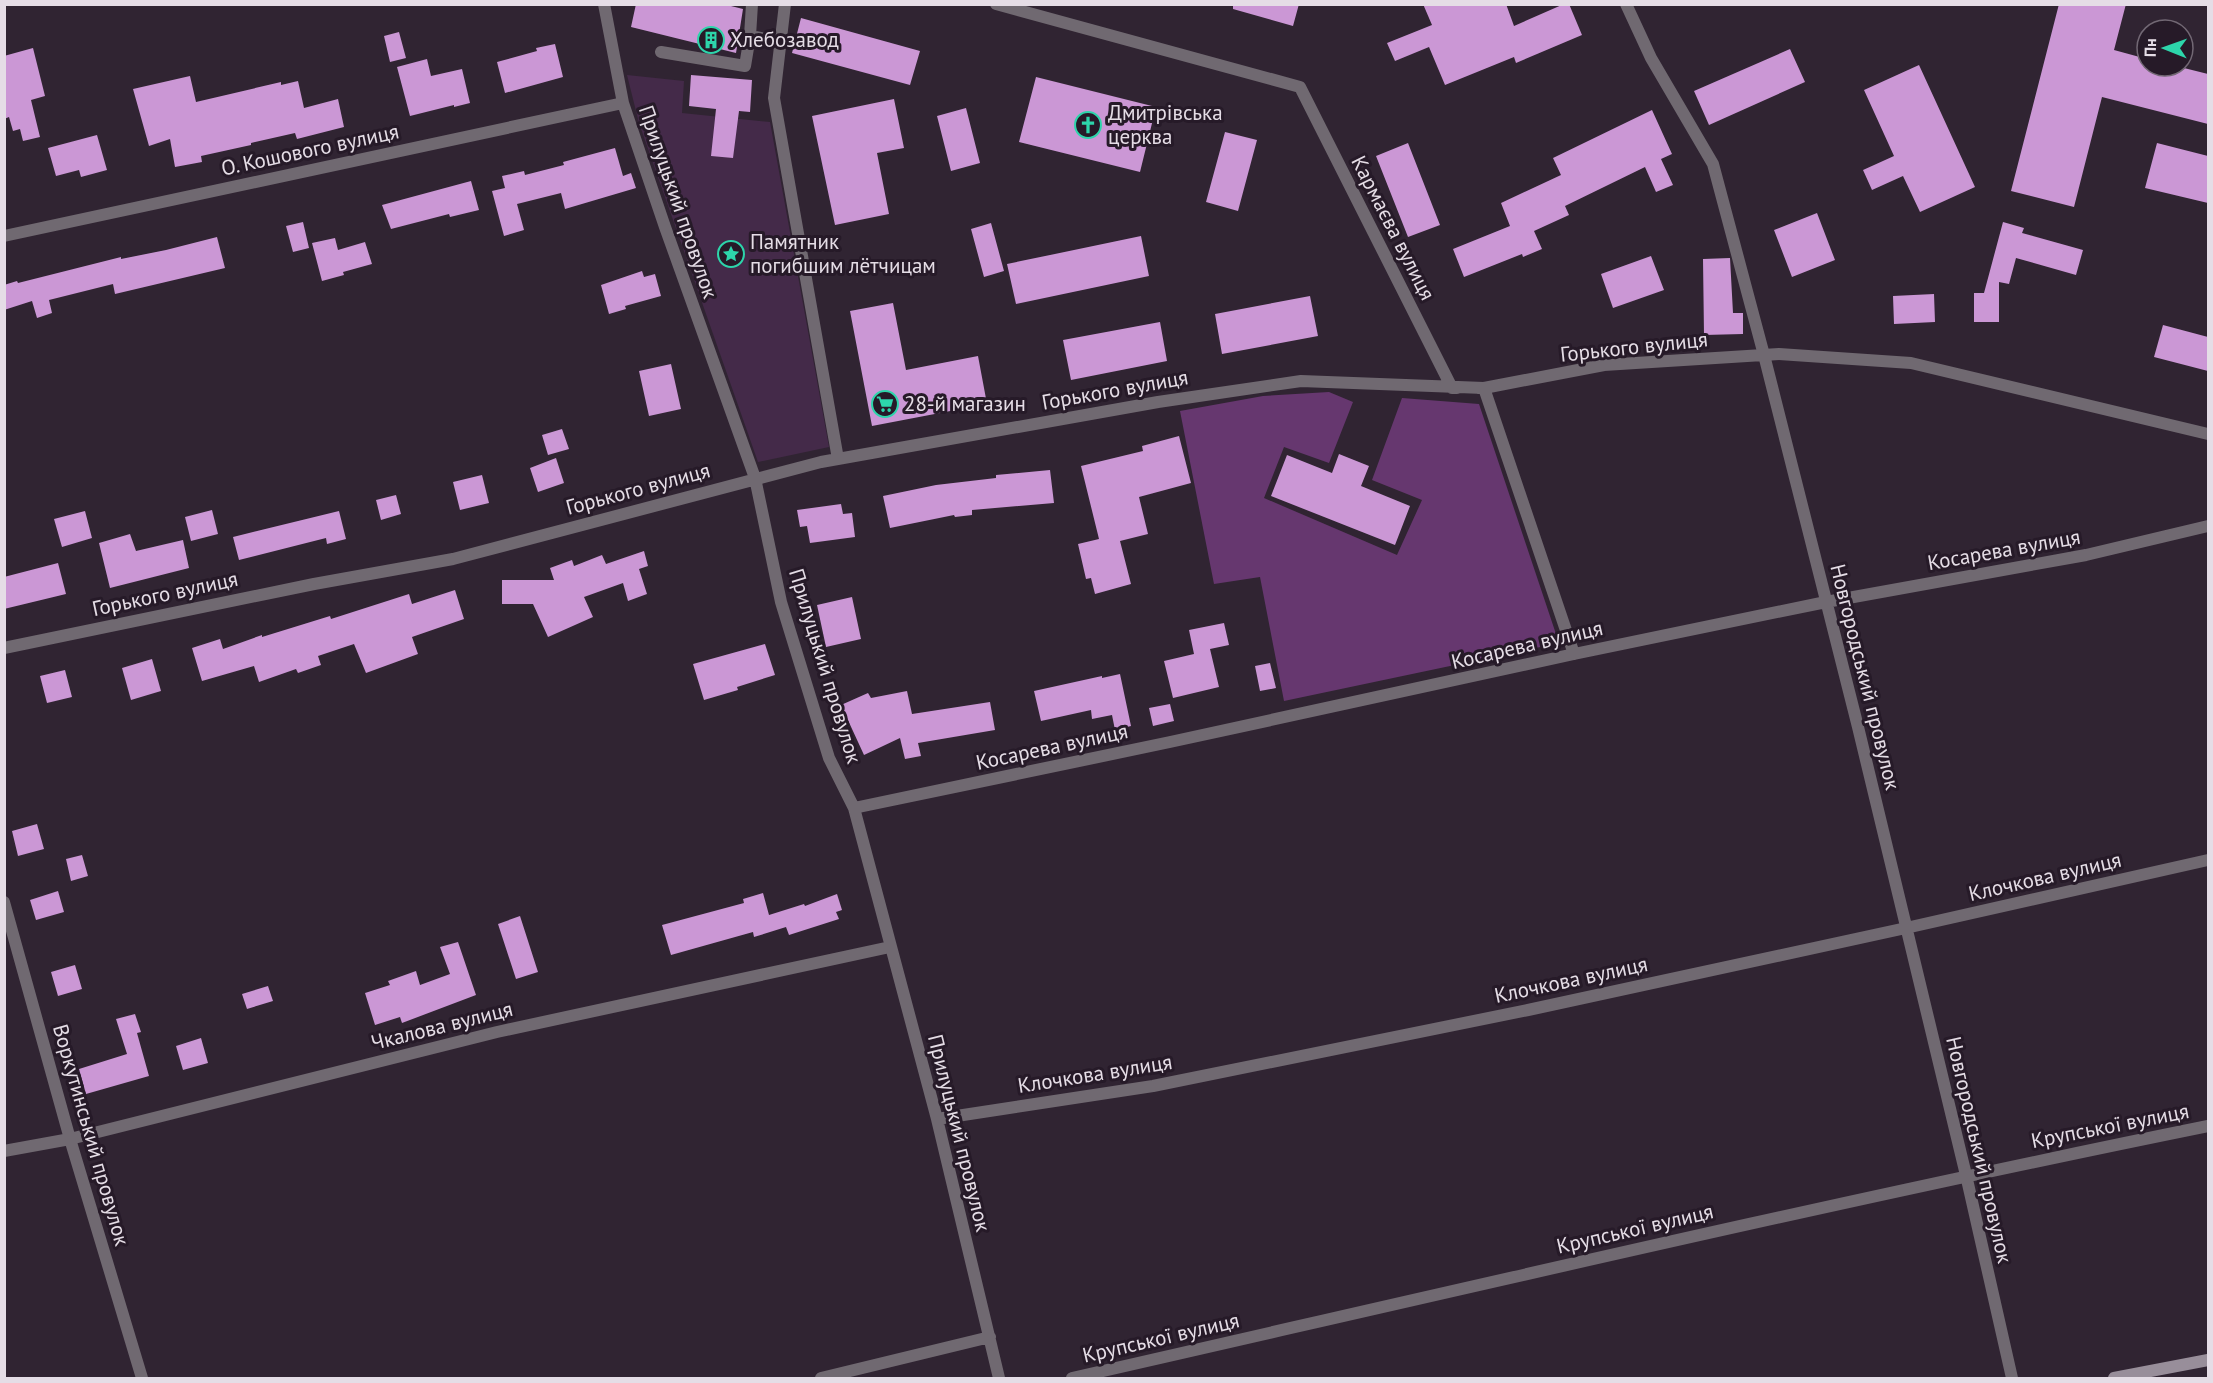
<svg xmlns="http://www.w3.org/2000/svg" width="2213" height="1383" viewBox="0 0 2213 1383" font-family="'PT Sans',sans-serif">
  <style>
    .green { fill: #442a49 }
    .forest { fill: #66376f }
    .building { fill: #cb97d5 }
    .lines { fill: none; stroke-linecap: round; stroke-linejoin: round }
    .service { stroke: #706971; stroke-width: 12 }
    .minor { stroke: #706971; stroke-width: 12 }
    .secondary { stroke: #988e9a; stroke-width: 12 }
    .labels { text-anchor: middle; stroke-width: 6; stroke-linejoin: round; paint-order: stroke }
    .poi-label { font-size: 21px; fill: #e5dde6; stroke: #261a28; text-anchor: start }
    .street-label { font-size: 21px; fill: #e5dde6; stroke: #261a28 }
  </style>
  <rect width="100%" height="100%" fill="#302432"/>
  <!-- green -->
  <path class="green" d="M 627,75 L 684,81 L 682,113 L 770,122 L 829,447 L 758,462 L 639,123 Z"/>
  <!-- forest -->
  <path class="forest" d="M 1329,392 L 1353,402 L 1329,463 L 1284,447 L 1264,498 L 1397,555 L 1422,500 L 1372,480 L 1402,398 L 1479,404 L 1559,643 L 1284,701 L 1260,577 L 1214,584 L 1180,411 L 1263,396 Z"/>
  <!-- building -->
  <path class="building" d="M 636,4 L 723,4 L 743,9 L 736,53 L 631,27 Z
    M 1233,4 L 1299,4 L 1293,26 L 1233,9 Z
    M 1423,4 L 1506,4 L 1514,26 L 1564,4 L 1569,4 L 1582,35 L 1516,63 L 1514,57 L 1445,85 L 1429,47 L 1395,61 L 1387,43 L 1432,25 Z
    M 2059,4 L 2126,4 L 2114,50 L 2147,59 L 2147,66 L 2176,66 L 2208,74 L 2208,124 L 2102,97 L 2074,207 L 2011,191 Z
    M 801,18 L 920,51 L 910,85 L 792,53 Z
    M 399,32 L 406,58 L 390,62 L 384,36 Z
    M 555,44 L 563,77 L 505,93 L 497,62 L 537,51 L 536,48 Z
    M 33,48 L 45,96 L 31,100 L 40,137 L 23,141 L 20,129 L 13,131 L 9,117 L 4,119 L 4,56 Z
    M 1790,49 L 1805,82 L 1709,125 L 1694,91 Z
    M 427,59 L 431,76 L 462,69 L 470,103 L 454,107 L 454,105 L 410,116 L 397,67 Z
    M 1919,65 L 1975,187 L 1920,212 L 1903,176 L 1872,190 L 1863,170 L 1894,156 L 1864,90 Z
    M 691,75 L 752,80 L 750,112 L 739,111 L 733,158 L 711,156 L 716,109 L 689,106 Z
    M 190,76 L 196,102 L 281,82 L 281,85 L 298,81 L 304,108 L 338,99 L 344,127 L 297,139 L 295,133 L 251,143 L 251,145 L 201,156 L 202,162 L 175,167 L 170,139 L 149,146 L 133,89 Z
    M 1036,77 L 1156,107 L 1140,172 L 1019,142 Z
    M 894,99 L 904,148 L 877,153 L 889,214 L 835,225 L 812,116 Z
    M 966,108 L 980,163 L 951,171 L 937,116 Z
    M 1652,110 L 1672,154 L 1661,159 L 1673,185 L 1656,192 L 1645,167 L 1565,206 L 1569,215 L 1534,231 L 1542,249 L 1523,257 L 1522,254 L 1464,277 L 1453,249 L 1510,226 L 1501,203 L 1561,175 L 1553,158 Z
    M 1225,132 L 1257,140 L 1238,211 L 1206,202 Z
    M 97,135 L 107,170 L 81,177 L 79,170 L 56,176 L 48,148 Z
    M 1408,143 L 1440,225 L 1408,237 L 1376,156 Z
    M 2157,143 L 2208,156 L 2208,203 L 2145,188 Z
    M 615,148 L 623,176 L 631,173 L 636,188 L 565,209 L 561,193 L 517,204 L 524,230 L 504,236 L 492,191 L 505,188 L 502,176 L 524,171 L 525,175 L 564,165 L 563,162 Z
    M 471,181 L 479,210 L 450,217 L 449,214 L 391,229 L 382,205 Z
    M 1817,213 L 1835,260 L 1792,277 L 1774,230 Z
    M 303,222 L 309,248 L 293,252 L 286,226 Z
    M 2003,222 L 2024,228 L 2022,233 L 2083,250 L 2076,275 L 2016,258 L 2009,284 L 1999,282 L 1999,322 L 1974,322 L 1974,293 L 1984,293 Z
    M 991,223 L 1004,271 L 984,277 L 971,229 Z
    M 1141,236 L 1149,276 L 1016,304 L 1007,264 Z
    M 217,237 L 225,268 L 115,294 L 113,284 L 49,300 L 52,313 L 37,318 L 32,301 L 4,310 L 4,285 L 17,281 L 18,283 L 121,257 L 121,259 L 166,250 Z
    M 335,238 L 338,250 L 365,242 L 372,264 L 343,272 L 344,275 L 322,281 L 312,243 Z
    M 1651,256 L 1664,290 L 1613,308 L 1601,274 Z
    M 1730,258 L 1733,313 L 1743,313 L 1743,334 L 1704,335 L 1703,259 Z
    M 642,271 L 644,277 L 655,274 L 661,296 L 625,306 L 626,309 L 609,314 L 601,285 Z
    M 1934,294 L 1935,322 L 1894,324 L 1893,296 Z
    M 1310,296 L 1318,336 L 1222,354 L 1215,314 Z
    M 893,303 L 906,370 L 978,356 L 987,404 L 872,426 L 850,311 Z
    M 1160,322 L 1167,361 L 1071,380 L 1063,340 Z
    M 2163,325 L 2208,337 L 2208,371 L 2154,357 Z
    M 671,364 L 681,409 L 649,416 L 639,371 Z
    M 562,429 L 569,449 L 548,455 L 542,435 Z
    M 1179,436 L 1191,483 L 1139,497 L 1148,534 L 1120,541 L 1131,584 L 1095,594 L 1091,578 L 1086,579 L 1078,544 L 1099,539 L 1081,466 L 1143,451 L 1142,446 Z
    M 1339,454 L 1369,466 L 1361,486 L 1410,506 L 1395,545 L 1271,496 L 1287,455 L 1332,473 Z
    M 556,458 L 564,483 L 538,492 L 530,468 Z
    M 1050,470 L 1054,503 L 972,510 L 972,515 L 955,517 L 954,515 L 890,528 L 883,496 L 936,485 L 996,478 L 996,475 Z
    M 482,475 L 489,503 L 460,510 L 453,482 Z
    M 396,495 L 401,514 L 381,520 L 376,500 Z
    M 841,504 L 843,514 L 852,513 L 855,537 L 810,543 L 807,526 L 800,527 L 797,510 Z
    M 212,510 L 218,534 L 191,541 L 185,517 Z
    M 85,511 L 92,538 L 62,547 L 54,519 Z
    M 339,511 L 346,539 L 327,544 L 326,538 L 239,560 L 233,537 Z
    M 130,534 L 136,551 L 183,540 L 189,568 L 110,588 L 99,543 Z
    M 644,551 L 648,566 L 639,569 L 647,594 L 628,601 L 623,583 L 584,597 L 593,617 L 548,637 L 533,604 L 502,604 L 502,580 L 554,580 L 550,568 L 572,560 L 574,566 L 602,555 L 606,564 Z
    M 58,563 L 66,594 L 4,609 L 4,577 Z
    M 455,590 L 464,619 L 412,637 L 418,654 L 366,673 L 354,644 L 318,656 L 321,665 L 298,673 L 296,669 L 259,682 L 254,666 L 202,681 L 192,648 L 220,639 L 223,649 L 262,635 L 262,637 L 330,616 L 331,619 L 409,594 L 412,604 Z
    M 852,597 L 861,639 L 826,647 L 817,605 Z
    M 1224,623 L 1229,645 L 1210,649 L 1219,687 L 1173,698 L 1164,661 L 1194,654 L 1189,630 Z
    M 765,644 L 775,675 L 737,687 L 738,690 L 704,700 L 693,664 Z
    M 152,659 L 161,691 L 131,700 L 122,668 Z
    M 1270,663 L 1276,688 L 1260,691 L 1255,666 Z
    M 65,670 L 72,697 L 47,703 L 40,676 Z
    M 1120,674 L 1131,726 L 1115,730 L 1112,715 L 1092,719 L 1091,710 L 1041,721 L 1034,691 L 1102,676 L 1102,678 Z
    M 907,691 L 912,714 L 990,702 L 995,730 L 918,743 L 921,756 L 905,759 L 900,738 L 864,755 L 841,705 L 868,693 L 871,698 Z
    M 1170,704 L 1174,721 L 1153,726 L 1149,708 Z
    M 37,824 L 44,849 L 18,856 L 12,831 Z
    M 82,855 L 88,876 L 71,881 L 66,859 Z
    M 58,891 L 64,912 L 36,920 L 30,900 Z
    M 763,893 L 769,915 L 804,904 L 805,906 L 837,894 L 842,910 L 836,912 L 839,919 L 789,935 L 786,927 L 754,937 L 753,932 L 671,955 L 662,925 L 744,903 L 743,899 Z
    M 520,916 L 538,972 L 516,979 L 498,924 Z
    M 458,942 L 476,995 L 402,1023 L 400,1017 L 375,1025 L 365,993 L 390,985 L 388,981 L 416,971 L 420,985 L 450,974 L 440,947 Z
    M 75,965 L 82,989 L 58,996 L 51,972 Z
    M 268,986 L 273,1001 L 247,1009 L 242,994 Z
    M 135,1014 L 141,1032 L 137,1033 L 149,1076 L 86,1094 L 79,1069 L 127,1054 L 116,1019 Z
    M 201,1038 L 208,1063 L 183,1070 L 176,1046 Z"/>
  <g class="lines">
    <!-- service -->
    <path class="service" d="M 750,36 L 752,4
      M 661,52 L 745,66 L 750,36 L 781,42"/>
    <!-- minor -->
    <path class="minor" d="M 604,4 L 623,103 L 665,227 L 755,478 L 781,602 L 829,758 L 854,808 L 937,1119 L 999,1378
      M 785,4 L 774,98 L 838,459
      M 996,4 L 1300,87 L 1452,388 L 1457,388
      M 1626,4 L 1651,58 L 1713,164 L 1764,355 L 1858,727 L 1966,1175 L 2012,1378
      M 4,236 L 623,103
      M 1478,388 L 1484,388 L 1574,654
      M 4,648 L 314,584 L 453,559 L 821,462 L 1158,402 L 1301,381 L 1484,388 L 1604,365 L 1779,354 L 1911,363 L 2208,434
      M 854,808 L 1170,742 L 1574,654 L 1826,602 L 2086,555 L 2208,526
      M 4,902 L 70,1139 L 142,1378
      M 937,1119 L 1153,1086 L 1528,1010 L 1906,928 L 2208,860
      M 4,1151 L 70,1139 L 497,1032 L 890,947
      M 821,1378 L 990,1337
      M 1072,1378 C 1450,1292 1828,1203 2208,1126"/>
    <!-- secondary -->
    <path class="secondary" d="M 2114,1378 L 2208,1360"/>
  </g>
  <!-- icons -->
  <defs>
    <symbol id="building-ring" viewBox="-11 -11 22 22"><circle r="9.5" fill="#261a28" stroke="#2dd5ab" stroke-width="1.5"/><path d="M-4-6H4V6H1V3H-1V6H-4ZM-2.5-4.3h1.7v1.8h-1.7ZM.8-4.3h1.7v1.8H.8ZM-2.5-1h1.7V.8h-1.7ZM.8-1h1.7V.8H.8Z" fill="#2dd5ab"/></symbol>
    <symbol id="church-ring" viewBox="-11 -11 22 22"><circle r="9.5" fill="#261a28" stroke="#2dd5ab" stroke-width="1.5"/><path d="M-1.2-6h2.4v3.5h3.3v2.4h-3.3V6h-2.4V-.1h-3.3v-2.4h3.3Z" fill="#2dd5ab"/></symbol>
    <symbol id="sight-ring" viewBox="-11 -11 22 22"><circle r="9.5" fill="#261a28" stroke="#2dd5ab" stroke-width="1.5"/><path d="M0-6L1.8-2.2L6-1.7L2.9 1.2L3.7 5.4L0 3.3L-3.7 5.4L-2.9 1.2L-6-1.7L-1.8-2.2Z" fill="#2dd5ab"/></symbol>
    <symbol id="supermarket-ring" viewBox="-11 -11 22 22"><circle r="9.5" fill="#261a28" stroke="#2dd5ab" stroke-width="1.5"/><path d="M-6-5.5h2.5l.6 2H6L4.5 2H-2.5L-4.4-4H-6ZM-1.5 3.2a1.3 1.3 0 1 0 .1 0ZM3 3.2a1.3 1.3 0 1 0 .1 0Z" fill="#2dd5ab"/></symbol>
  </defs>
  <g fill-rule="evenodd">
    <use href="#building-ring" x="696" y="25" width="30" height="30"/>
    <use href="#church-ring" x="1073" y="110" width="30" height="30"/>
    <use href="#sight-ring" x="716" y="239" width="30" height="30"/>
    <use href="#supermarket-ring" x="870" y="389" width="30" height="30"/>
  </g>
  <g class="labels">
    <!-- poi labels -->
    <g class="poi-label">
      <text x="730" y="47">Хлебозавод</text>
      <text x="1108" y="120">Дмитрівська<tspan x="1108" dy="24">церква</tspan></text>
      <text x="750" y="249">Памятник<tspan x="750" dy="24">погибшим лётчицам</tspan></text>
      <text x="904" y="411">28-й магазин</text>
    </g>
    <!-- street labels -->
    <g class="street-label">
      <text transform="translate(310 150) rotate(-12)" y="7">О. Кошового вулиця</text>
      <text transform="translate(678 202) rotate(71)" y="7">Прилуцький провулок</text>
      <text transform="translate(1393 228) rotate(63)" y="7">Кармаєва вулиця</text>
      <text transform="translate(1634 347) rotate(-6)" y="7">Горького вулиця</text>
      <text transform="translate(1115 390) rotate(-10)" y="7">Горького вулиця</text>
      <text transform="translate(638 489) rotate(-15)" y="7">Горького вулиця</text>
      <text transform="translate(2004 550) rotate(-10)" y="7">Косарева вулиця</text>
      <text transform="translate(165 594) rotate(-12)" y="7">Горького вулиця</text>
      <text transform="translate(1527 645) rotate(-13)" y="7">Косарева вулиця</text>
      <text transform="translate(825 666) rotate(73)" y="7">Прилуцький провулок</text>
      <text transform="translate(1865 677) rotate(76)" y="7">Новгородський провулок</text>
      <text transform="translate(1052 747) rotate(-12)" y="7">Косарева вулиця</text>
      <text transform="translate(2045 877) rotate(-13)" y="7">Клочкова вулиця</text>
      <text transform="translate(1571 980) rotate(-12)" y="7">Клочкова вулиця</text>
      <text transform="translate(442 1026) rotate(-14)" y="7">Чкалова вулиця</text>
      <text transform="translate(1095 1074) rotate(-9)" y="7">Клочкова вулиця</text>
      <text transform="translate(2110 1126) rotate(-11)" y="7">Крупської вулиця</text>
      <text transform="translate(959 1133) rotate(76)" y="7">Прилуцький провулок</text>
      <text transform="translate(91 1135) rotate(74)" y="7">Воркутинський провулок</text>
      <text transform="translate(1979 1150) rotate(77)" y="7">Новгородський провулок</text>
      <text transform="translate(1635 1229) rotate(-13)" y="7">Крупської вулиця</text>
      <text transform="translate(1161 1338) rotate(-13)" y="7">Крупської вулиця</text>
    </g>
  </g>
  <!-- border -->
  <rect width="2213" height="1383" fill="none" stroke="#e5dde6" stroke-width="12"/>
  <!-- north arrow -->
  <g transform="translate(2165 48) rotate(271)"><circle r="28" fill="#261a28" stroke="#726874" stroke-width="1.5"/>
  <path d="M0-4.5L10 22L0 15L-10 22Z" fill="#2dd5ab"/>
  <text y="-9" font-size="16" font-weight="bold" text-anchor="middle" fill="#e5dde6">Пн</text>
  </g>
</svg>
